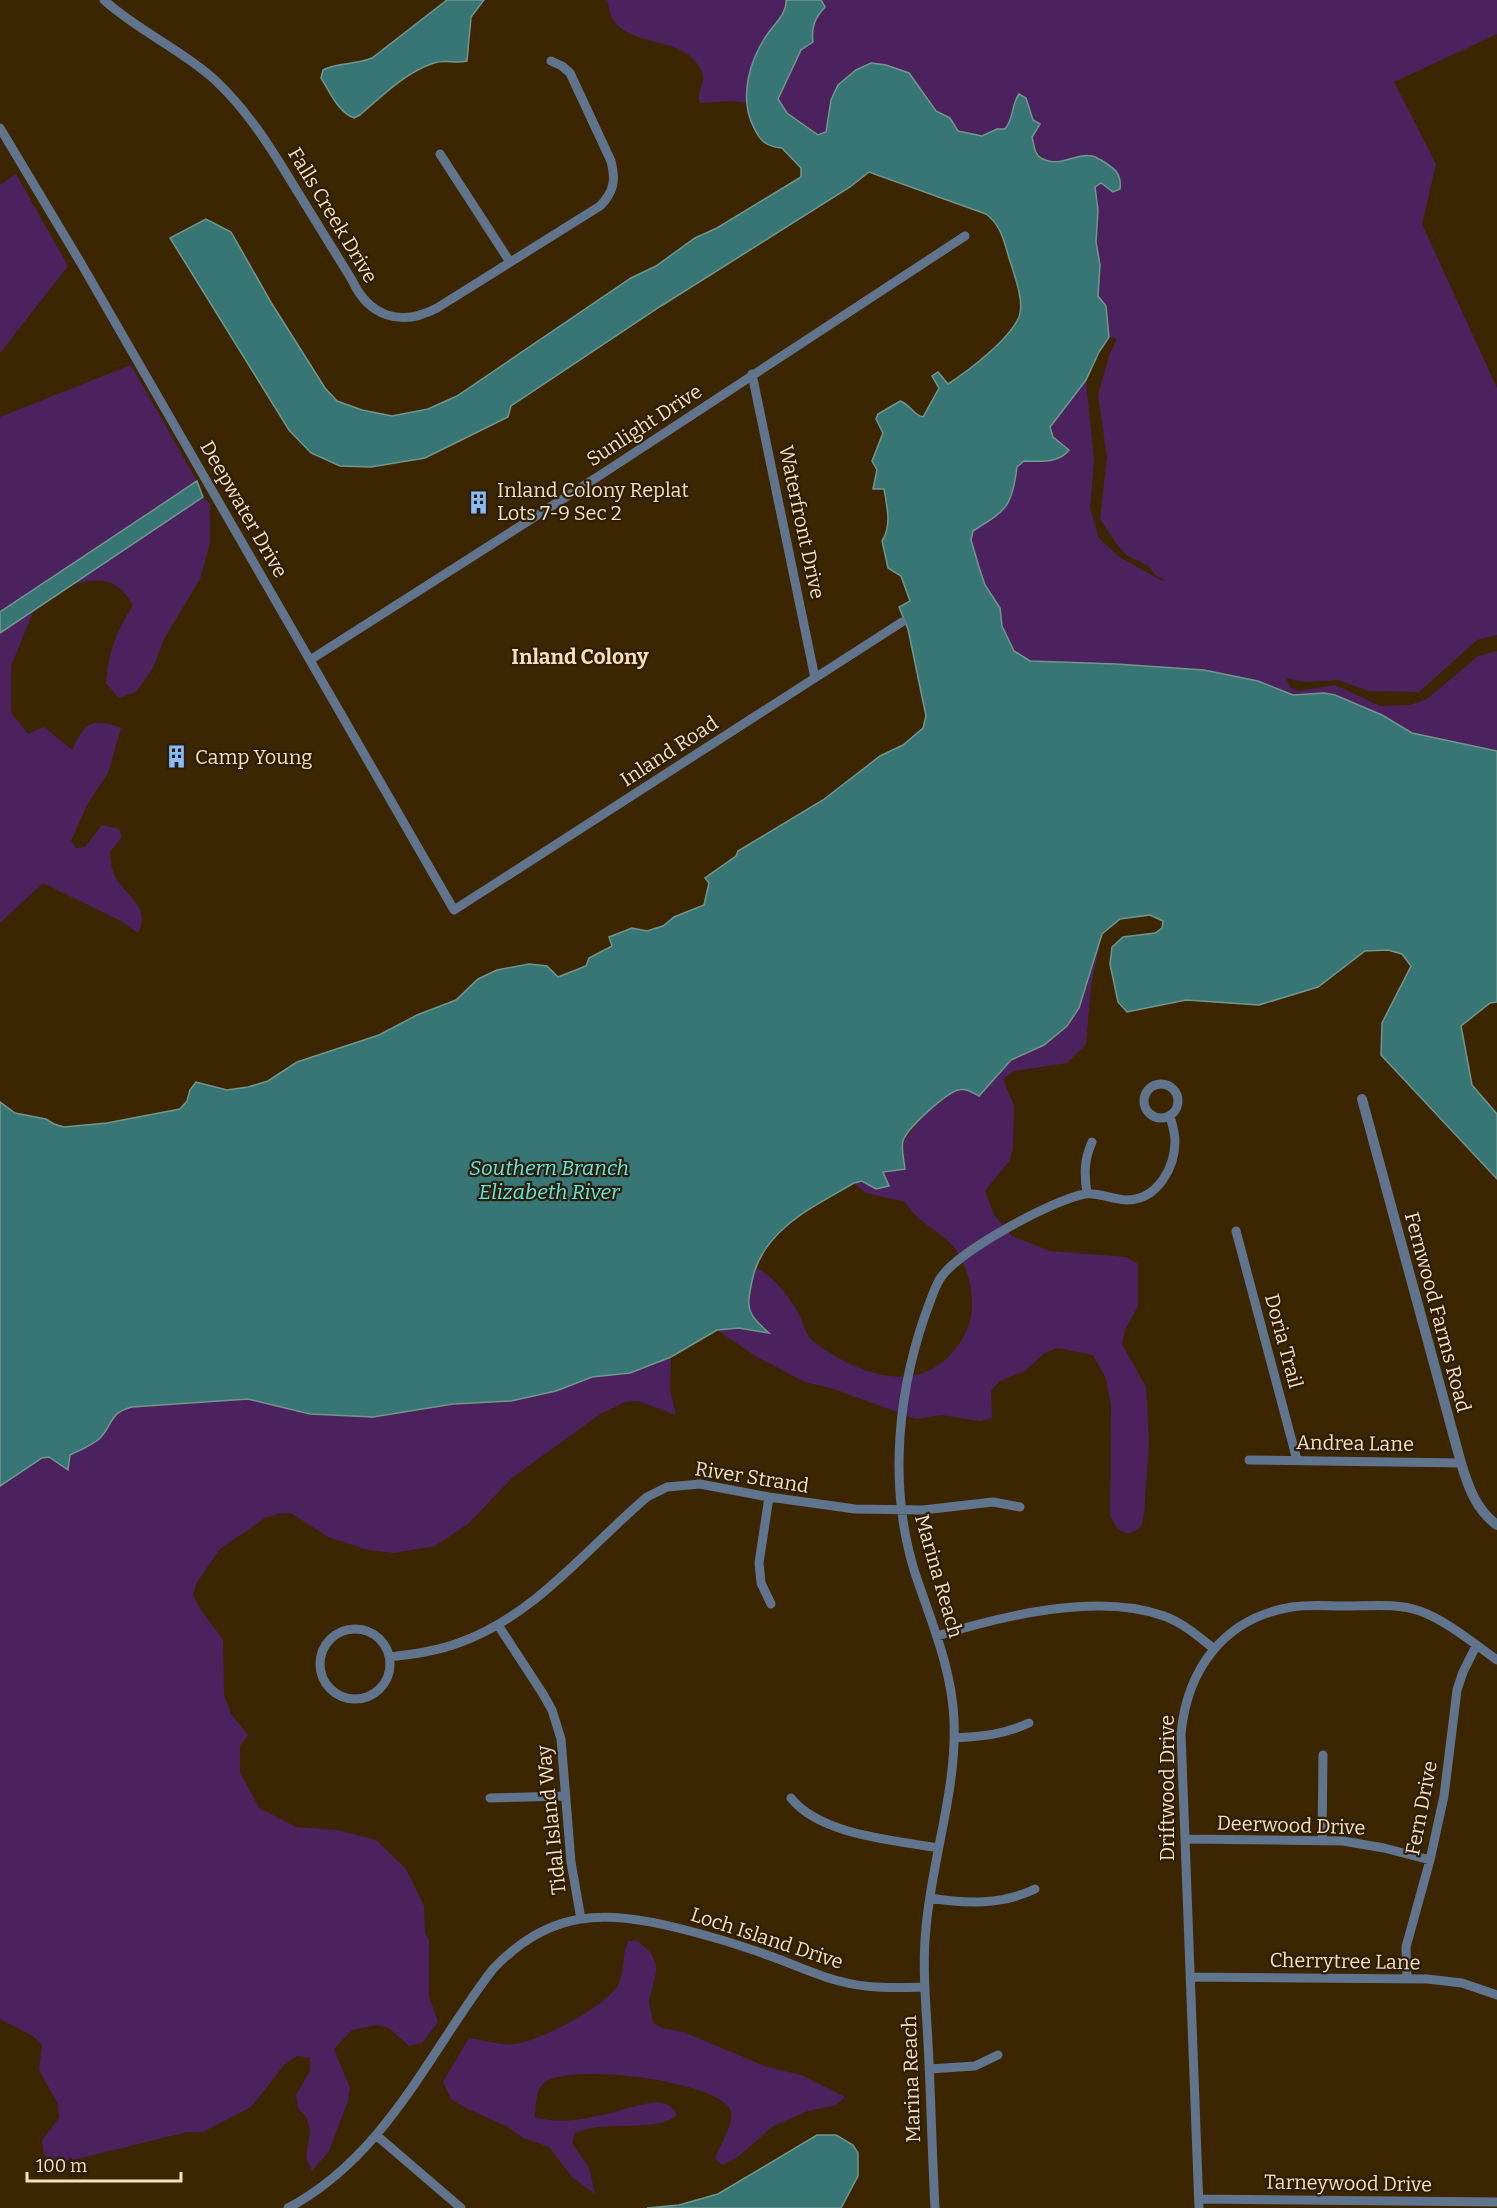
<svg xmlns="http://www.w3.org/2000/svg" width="1497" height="2208" viewBox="0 0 1497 2208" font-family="Bitter,serif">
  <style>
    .green { fill: #4c225e }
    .water { fill: #387676; stroke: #72968c; stroke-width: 1.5 }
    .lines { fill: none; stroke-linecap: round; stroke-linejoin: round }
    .minor { stroke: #61748d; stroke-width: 9 }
    .tertiary { stroke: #61748d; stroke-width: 10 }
    .labels { text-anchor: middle; stroke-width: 4.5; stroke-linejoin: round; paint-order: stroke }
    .street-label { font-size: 20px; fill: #f8dfbf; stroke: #2d1e09 }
    .poi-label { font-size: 20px; fill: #f8dfbf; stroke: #2d1e09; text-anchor: start }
    .neighbourhood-label { font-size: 21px; font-weight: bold; fill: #faddb6; stroke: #2d1e09 }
    .water-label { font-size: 21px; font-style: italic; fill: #62e5e4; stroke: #2d1e09 }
  </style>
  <rect width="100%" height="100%" fill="#3c2601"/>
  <!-- green -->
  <path class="green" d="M 607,0 L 786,0 L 787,6 L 779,20 L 769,32 L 748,76 L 748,103 L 731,101 L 700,103 C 696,92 706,83 702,72 C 686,34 630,49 612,18 C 609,13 609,6 607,0 Z
    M 821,0 L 1497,0 L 1497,34 L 1394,82 L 1436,164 L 1422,224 L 1497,388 L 1497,635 L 1477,640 L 1419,692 L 1369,691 L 1338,680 L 1304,682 L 1286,678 L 1291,688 L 1299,691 L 1335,685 L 1380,706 L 1410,705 L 1427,699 L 1478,656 L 1497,651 L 1497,751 L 1412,733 L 1382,715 L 1335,695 L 1324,693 L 1293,695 L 1258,681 L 1204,670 L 1116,664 L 1030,661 L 1014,651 L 1002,626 L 1000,608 L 985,585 L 979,567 L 971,540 L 973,531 C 1006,510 1012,508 1017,467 L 1024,461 L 1051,461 L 1068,451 L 1053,437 L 1050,427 L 1086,380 L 1094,460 L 1090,508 L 1099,538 L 1119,557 L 1161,580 L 1167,581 L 1155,575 L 1149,566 L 1128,556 L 1118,546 L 1100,519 L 1107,457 L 1098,395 L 1109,356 L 1117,338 L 1109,337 L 1106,306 L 1098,296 L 1100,265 L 1096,242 L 1098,210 L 1095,187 L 1101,183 L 1079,156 C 1059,166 1037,165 1033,139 C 1032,133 1034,127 1033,121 C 1032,113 1028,105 1026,98 L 1014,100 L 1010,124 L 1005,129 L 997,129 L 982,136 L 958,131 C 952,115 943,119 934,109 C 925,98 917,85 909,73 L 831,100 L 826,132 L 818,135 L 787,112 L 778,99 L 801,50 L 812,34 L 815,19 L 824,7 Z
    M 16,174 L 68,266 L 0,353 L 0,185 Z
    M 131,365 L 197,481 L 0,612 L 0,417 Z
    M 203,497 L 210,504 L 210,543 L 200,579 L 164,639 L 153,668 L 136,692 L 119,698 L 106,683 C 109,650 116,633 133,605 C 117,579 103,577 74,584 Z
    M 34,610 L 11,666 L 11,713 L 28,734 L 44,727 L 72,750 C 85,723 91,717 121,728 L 108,773 L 87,805 L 71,841 L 76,848 L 85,847 L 102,825 L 119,829 L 122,837 L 110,852 C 110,861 112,872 117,880 C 129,898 151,908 138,933 L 123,922 L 43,883 L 0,923 L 0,633 Z
    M 1102,934 L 1091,986 L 1086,1044 L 1067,1063 L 1014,1071 L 1003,1079 L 1014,1106 L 1013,1147 L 1010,1160 L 985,1191 L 994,1215 L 1012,1236 L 1050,1251 L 1126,1257 L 1138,1264 L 1138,1306 L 1125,1330 L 1122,1344 L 1146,1387 L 1149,1443 L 1144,1514 L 1141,1527 L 1128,1534 L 1117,1528 L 1110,1516 L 1111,1405 L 1106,1378 L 1093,1355 L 1057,1348 L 1045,1353 L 1025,1371 L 1000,1381 L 991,1391 L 992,1418 L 980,1421 L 942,1415 L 916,1419 L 834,1389 L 805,1382 L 757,1357 L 717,1330 L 739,1328 L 768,1333 L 752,1317 L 747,1303 L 755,1266 C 775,1279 788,1294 800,1316 C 804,1325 806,1337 815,1343 C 860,1375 921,1399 959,1344 C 976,1319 975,1295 965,1267 C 952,1231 923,1231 905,1202 L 866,1193 L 854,1183 L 862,1181 L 876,1189 L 889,1185 L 883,1172 C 897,1150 935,1091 962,1089 C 969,1089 974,1093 980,1096 L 1011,1060 L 1044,1045 L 1079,1008 Z
    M 671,1357 L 670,1389 L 676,1415 L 638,1401 L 625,1402 L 600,1414 L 512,1478 L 468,1524 L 435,1546 L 394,1553 L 368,1550 L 328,1537 L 291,1513 L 277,1514 L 265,1518 L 220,1549 L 197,1582 L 193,1595 L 199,1607 L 223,1640 L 224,1695 L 231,1714 L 248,1735 L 240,1746 L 240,1772 L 259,1808 L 296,1827 L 338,1830 L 376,1840 L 406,1869 L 424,1906 L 425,1933 L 429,1940 L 429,1996 L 438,2022 L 422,2043 L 409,2046 L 389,2028 L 377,2025 L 352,2030 L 334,2049 L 350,2088 L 348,2101 L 329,2151 L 312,2171 L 306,2158 L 310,2131 L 307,2118 L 298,2108 L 296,2095 L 310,2071 L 310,2058 L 297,2056 L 285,2064 L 251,2107 L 203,2132 L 187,2132 L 53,2165 L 44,2154 L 42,2140 L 59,2118 L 58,2104 L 39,2070 L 42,2045 L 33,2036 L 0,2019 L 0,1486 C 11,1479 31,1461 43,1458 C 60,1453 76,1455 92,1444 C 110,1432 108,1413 132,1407 L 248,1399 L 310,1414 L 511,1401 L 556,1391 L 592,1377 L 630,1373 Z
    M 628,1941 L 638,1941 L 651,1953 L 656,1964 L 656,1973 L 649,2001 L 653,2023 L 662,2028 L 684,2032 L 764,2066 L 801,2075 L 845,2097 L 836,2105 L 808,2111 L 773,2126 L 738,2157 L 722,2165 L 715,2158 C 720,2146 734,2122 731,2111 C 721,2081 568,2062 544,2083 C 535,2090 536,2106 535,2117 C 571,2129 618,2109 654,2102 C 666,2103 672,2105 677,2115 C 654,2134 604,2119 575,2133 L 572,2143 L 589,2168 L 595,2194 L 572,2177 L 549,2147 L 523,2138 L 508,2127 L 466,2108 L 451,2099 L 443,2082 L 469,2038 C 484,2040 501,2046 515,2044 C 540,2041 605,2007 618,1985 C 626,1970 621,1957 628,1941 Z"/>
  <!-- water -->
  <path class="water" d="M 447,0 L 484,0 L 471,17 L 467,61 C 455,64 445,59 434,63 C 406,72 382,96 360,115 L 354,118 C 338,112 330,92 321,78 L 323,70 C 338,62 356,65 372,58 Z
    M 786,0 L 821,0 L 825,7 C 815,18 811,27 813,42 L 801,50 L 778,99 L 787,113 L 818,135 L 826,132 L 831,100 L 838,85 L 856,70 L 871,63 L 886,65 L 909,73 L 936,111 L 950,118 L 958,131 L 982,136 L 997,129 L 1005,129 C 1014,119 1011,105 1019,94 L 1026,98 L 1033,120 L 1040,124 L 1032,137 C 1034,144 1034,154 1041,158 C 1060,169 1076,152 1092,156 C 1095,156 1098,159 1101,160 C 1114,168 1122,173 1120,189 L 1113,192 L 1101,183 L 1095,187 L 1098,210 L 1096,242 L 1100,265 L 1098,296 L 1106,306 L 1109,337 L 1099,352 L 1086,380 L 1050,427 L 1053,437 L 1069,450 C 1058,464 1040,461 1024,461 L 1017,467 C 1012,508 1006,510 973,531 L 971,540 L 979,567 L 985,585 L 1000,608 L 1002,626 L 1014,651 L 1030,661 L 1116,664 L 1204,670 L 1258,681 L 1293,695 L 1324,693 L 1335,695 L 1382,715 L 1412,733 L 1497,751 L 1497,1002 L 1490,1003 L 1461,1026 L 1472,1085 L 1497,1114 L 1497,1179 L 1381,1055 L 1382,1023 L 1411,966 L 1402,954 L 1388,950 L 1365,951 L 1318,987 L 1259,1005 L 1186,1000 L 1127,1012 L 1118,1002 L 1110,964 L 1112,947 L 1123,937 L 1155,933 L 1162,928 L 1163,921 L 1150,915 L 1120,919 L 1102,934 L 1079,1008 L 1067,1026 L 1044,1045 L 1011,1060 L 979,1096 C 972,1092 966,1088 958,1090 C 945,1094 907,1128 903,1141 C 901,1148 904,1161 905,1169 L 883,1172 L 889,1186 L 876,1189 L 862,1181 L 854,1183 C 813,1207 762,1230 752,1281 C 746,1310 747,1313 769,1333 L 739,1328 L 717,1330 L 671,1357 L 630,1373 L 592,1377 L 556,1391 L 511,1401 L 453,1404 L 373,1417 L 310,1414 L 248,1399 L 132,1407 C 108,1413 113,1426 99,1439 C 91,1446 80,1450 70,1455 L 68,1470 L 49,1457 L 42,1458 L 0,1486 L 0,1102 L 15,1113 L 46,1119 L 54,1124 L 64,1127 L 107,1123 L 180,1109 L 187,1101 L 190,1090 L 196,1082 L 227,1090 L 248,1087 L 268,1081 L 297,1062 L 379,1035 L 417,1015 L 456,1000 L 478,979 L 497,970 L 529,964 L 547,966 L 558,977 L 586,966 L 589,958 L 612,946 L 609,937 L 632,928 L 647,931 L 663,926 L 674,917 L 704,905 L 709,883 L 705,878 L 736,856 L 738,851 L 823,800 L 880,756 L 903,745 L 923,728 L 926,716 L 908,629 L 899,607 L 910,601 L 901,576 L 888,568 L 882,541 C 892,525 887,507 884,489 L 873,489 L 877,470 L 872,461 L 883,433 L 876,419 L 878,414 L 900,401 C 910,404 913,415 923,417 L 939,388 L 932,376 L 938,372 L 948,384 C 968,371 1009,340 1019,317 C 1025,302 1014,274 1009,258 C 1004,241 1001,225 986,214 L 869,172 L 850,187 L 661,306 L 511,406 L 508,417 L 425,458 L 371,467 L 340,466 L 311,453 L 289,430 L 170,238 L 206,219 L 231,232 L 272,304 L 325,388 L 337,401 L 362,410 L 392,416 L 428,409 L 457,396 L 631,278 L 656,266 L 695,238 L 717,228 L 801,177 L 801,168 L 782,148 C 767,147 760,141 754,128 C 738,97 750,58 769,32 C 776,22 787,13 786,0 Z
    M 197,481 L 203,497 L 0,633 L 0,612 Z
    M 817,2135 L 836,2135 L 853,2145 L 858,2153 L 858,2176 L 841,2208 L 647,2208 L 679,2205 L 718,2194 Z"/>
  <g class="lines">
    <!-- minor -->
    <path class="minor" d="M 104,0 C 138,31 181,49 215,80 C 248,111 271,148 294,186 C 314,218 333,249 352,280 C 369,317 401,327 437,308 L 600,206 C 614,192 616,180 611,161 L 570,73 L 562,66 L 551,61
      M 0,128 L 82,265 L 454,910 L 902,622
      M 440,154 L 510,262
      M 752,374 L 815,678
      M 310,660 L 602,474 L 965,236
      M1144 1101a17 17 0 1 1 34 0a17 17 0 1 1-34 0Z
      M 1087,1193 C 1084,1174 1084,1160 1092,1142
      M 1236,1231 L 1297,1460
      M 1249,1460 L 1461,1463
      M 769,1497 L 759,1563 L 761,1583 L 771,1604
      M 498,1625 L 543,1694 L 552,1710 L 561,1739 L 571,1862 L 581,1919
      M320 1664a35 35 0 1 1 70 0a35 35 0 1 1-70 0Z
      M 937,1636 C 1002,1616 1098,1592 1164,1616 C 1183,1623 1198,1636 1214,1649
      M 390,1657 C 414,1654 438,1651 461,1642 C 537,1614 587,1548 647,1497 L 667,1487 L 700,1484 L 769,1497 L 855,1509 L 923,1510 L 993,1502 L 1020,1507
      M 955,1738 C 984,1736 1002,1735 1029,1723
      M 490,1798 L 565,1796
      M 791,1798 C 820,1835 894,1840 938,1848
      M 1185,1839 L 1343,1841 L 1384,1848 L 1430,1860
      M 1322,1841 L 1323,1755
      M 930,1898 C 966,1904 1002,1905 1035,1889
      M 1190,1977 L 1427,1979 L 1462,1983 L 1497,1995
      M 1407,1979 L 1406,1947 L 1430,1860 L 1444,1796 L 1457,1690 L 1463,1672 L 1476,1646
      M 929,2069 L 975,2066 L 998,2055
      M 376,2135 L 461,2208
      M 1199,2199 L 1497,2202
      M 288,2208 C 386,2156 429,2052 493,1969 C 550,1909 604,1910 678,1928 C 710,1936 740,1945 770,1956 C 793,1964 816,1975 839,1981 C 868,1989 896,1988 925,1987
      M 935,2208 C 932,2153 931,2098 928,2043 C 926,2005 922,1966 926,1928 C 932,1858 957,1790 954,1720 C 952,1669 931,1621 915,1573 C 887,1484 898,1384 931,1299 C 934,1291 937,1282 942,1276 C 961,1250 1052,1200 1085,1194 C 1098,1192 1114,1200 1128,1200 C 1158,1199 1175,1167 1175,1141 C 1175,1133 1172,1124 1170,1116
      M 1199,2208 L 1181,1734 C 1187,1669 1224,1618 1292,1607 C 1310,1604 1329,1606 1347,1606 C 1370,1606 1397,1603 1420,1611 C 1447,1621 1473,1643 1497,1660"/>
    <!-- tertiary -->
    <path class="tertiary" d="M 1362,1099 L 1461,1463 C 1468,1486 1476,1510 1497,1525"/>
  </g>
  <!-- icons -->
  <defs>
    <symbol id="building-bare" viewBox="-9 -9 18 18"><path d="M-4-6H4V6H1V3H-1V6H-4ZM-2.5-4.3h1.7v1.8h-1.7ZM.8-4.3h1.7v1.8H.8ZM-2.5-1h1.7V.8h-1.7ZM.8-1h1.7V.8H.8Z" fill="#88bbfc" stroke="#2d1e09" stroke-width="2.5" paint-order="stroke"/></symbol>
  </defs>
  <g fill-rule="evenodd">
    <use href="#building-bare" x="462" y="486" width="33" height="33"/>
    <use href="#building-bare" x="160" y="740" width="33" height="33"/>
  </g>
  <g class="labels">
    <!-- street labels -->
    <g class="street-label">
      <text transform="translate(333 215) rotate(59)" y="7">Falls Creek Drive</text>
      <text transform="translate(644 425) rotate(-33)" y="7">Sunlight Drive</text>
      <text transform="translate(244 509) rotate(60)" y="7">Deepwater Drive</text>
      <text transform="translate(802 522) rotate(78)" y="7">Waterfront Drive</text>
      <text transform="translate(669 751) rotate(-33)" y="7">Inland Road</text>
      <text transform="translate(1438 1312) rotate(75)" y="7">Fernwood Farms Road</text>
      <text transform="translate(1284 1341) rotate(75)" y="7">Doria Trail</text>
      <text transform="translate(1355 1443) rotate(1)" y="7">Andrea Lane</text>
      <text transform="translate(752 1477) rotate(9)" y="7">River Strand</text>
      <text transform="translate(939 1576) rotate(74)" y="7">Marina Reach</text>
      <text transform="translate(1167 1788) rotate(-90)" y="7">Driftwood Drive</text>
      <text transform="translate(1421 1808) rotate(-79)" y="7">Fern Drive</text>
      <text transform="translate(551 1820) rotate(-96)" y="7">Tidal Island Way</text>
      <text transform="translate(1291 1825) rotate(2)" y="7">Deerwood Drive</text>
      <text transform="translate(767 1938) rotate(18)" y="7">Loch Island Drive</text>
      <text transform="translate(1345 1961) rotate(1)" y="7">Cherrytree Lane</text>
      <text transform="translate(911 2079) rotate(-92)" y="7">Marina Reach</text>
      <text transform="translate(1348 2183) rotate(1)" y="7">Tarneywood Drive</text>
    </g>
    <!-- poi labels -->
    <g class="poi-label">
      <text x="497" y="497">Inland Colony Replat<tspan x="497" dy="23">Lots 7-9 Sec 2</tspan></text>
      <text x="195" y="764">Camp Young</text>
    </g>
    <!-- neighbourhood labels -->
    <g class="neighbourhood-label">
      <text x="580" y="664">Inland Colony</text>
    </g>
    <!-- water labels -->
    <g class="water-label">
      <text x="549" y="1175">Southern Branch<tspan x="549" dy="24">Elizabeth River</tspan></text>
    </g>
  </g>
  <!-- scale -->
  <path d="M27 2172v9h154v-9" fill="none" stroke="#f8dfbf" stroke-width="3"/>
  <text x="36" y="2172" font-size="18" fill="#f8dfbf" stroke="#2d1e09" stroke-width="4.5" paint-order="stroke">100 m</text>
</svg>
